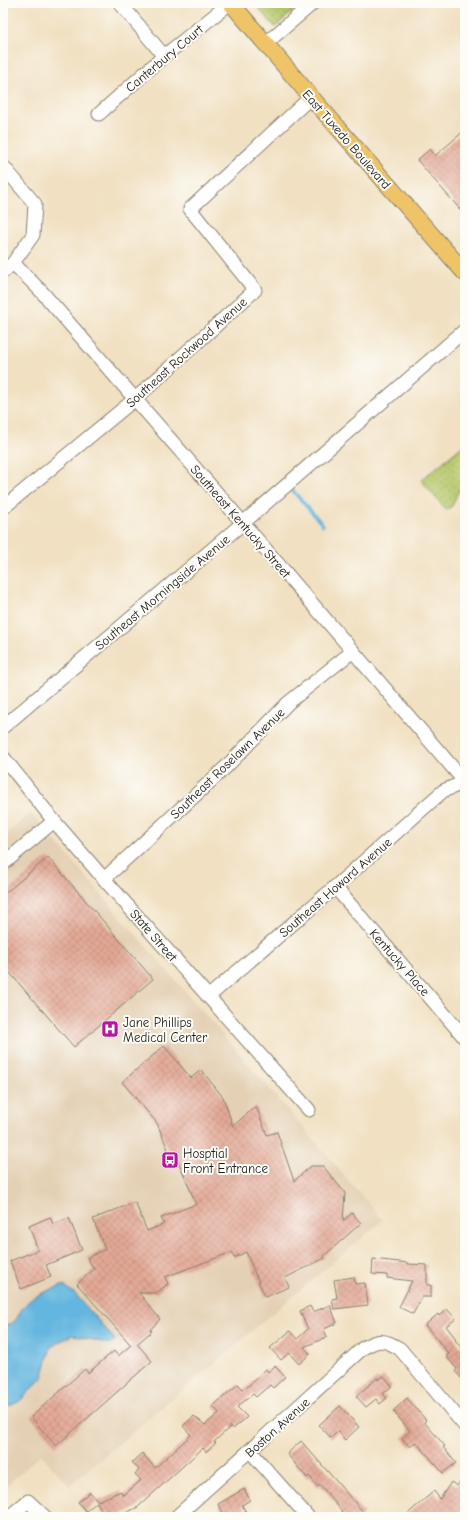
<svg xmlns="http://www.w3.org/2000/svg" width="468" height="1520" viewBox="0 0 468 1520" font-family="'Comic Neue',sans-serif">
  <style>
    .built { fill: #e4d0b4 }
    .green { fill: url(#green-dots); stroke: #687243 }
    .water { fill: #64b6df; stroke: #40697e }
    .lines { fill: none; stroke-linecap: round; stroke-linejoin: round }
    .stream { stroke: #64b6df; stroke-width: 3.5 }
    .building { fill: url(#building-cross-hatch) }
    .minor-casing { stroke: #867e6e; stroke-width: 15 }
    .major-casing { stroke: #867e6e; stroke-width: 18 }
    .minor { stroke: #fff; stroke-width: 13 }
    .major { stroke: #efc469; stroke-width: 16 }
    .labels { text-anchor: middle; stroke-width: 4; stroke-linejoin: round; paint-order: stroke }
    .street-label { font-size: 13px; fill: #1c1c1c; stroke: #fdfcf7 }
    .poi-label { font-size: 13px; fill: #1c1c1c; stroke: #fdfcf7; text-anchor: start }
  </style>
  <defs>
    <pattern id="green-dots" width="8" height="8" patternUnits="userSpaceOnUse"><rect width="8" height="8" fill="#b5c76a"/><path d="M2 2h.1M6 6h.1" fill="none" stroke="#9baa5b" stroke-width="1.8" stroke-linecap="round"/></pattern>
    <pattern id="building-cross-hatch" width="8" height="8" patternUnits="userSpaceOnUse"><rect width="8" height="8" fill="#e3a895"/><path d="M0 0l8 8M0 8l8-8" fill="none" stroke="#c29080"/></pattern>
  </defs>
  <rect width="100%" height="100%" fill="#fdfcf7"/>
  <filter id="ink" filterUnits="userSpaceOnUse"><feTurbulence type="fractalNoise" baseFrequency=".025" numOctaves="2"/><feDisplacementMap in="SourceGraphic" scale="8" xChannelSelector="R" yChannelSelector="G"/><feConvolveMatrix kernelMatrix="1 2 1 2 8 2 1 2 1" color-interpolation-filters="sRGB"/></filter>
  <filter id="wash" filterUnits="userSpaceOnUse"><feTurbulence type="fractalNoise" baseFrequency=".012" numOctaves="4" result="noise"/><feDisplacementMap in="SourceGraphic" scale="16" xChannelSelector="R" yChannelSelector="G"/><feGaussianBlur stdDeviation="0.9" result="paint"/><feColorMatrix in="noise" values="0 0 0 0 0 0 0 0 0 0 0 0 0 0 0 0 0 1.4 0 .05"/><feComposite in="paint" operator="in"/></filter>
  <g filter="url(#wash)">
    <rect width="100%" height="100%" fill="#f1e0c1"/>
    <!-- built -->
    <path class="built" d="M 31,813 L 383,1220 L 69,1486 L 41,1454 L 3,1489 L 3,837 Z"/>
    <!-- green -->
    <path class="green" d="M 254,3 L 302,3 L 275,27 Z
      M 465,444 L 465,485 L 458,492 L 452,506 L 446,510 L 421,480 Z"/>
    <!-- water -->
    <path class="water" d="M 64,1285 L 76,1295 L 115,1340 L 110,1344 L 72,1335 L 51,1347 L 42,1378 L 20,1401 L 3,1409 L 3,1326 C 20,1323 16,1315 25,1305 C 34,1294 51,1290 64,1285 Z"/>
    <g class="lines">
      <!-- stream -->
      <path class="stream" d="M 293,491 L 323,525"/>
    </g>
    <g id="blocks">
      <!-- building -->
      <path class="building" d="M 465,130 L 465,215 L 417,160 L 430,149 L 435,156 Z
        M 48,857 L 153,979 L 74,1047 L 3,965 L 3,895 Z
        M 164,1046 L 191,1078 L 201,1070 L 223,1097 L 233,1126 L 256,1106 L 267,1135 L 277,1132 L 294,1181 L 311,1166 L 323,1166 L 345,1193 L 343,1221 L 352,1213 L 361,1223 L 324,1256 L 325,1258 L 285,1278 L 289,1287 L 265,1297 L 246,1252 L 234,1258 L 232,1252 L 165,1277 L 168,1284 L 156,1293 L 139,1293 L 160,1319 L 150,1330 L 152,1331 L 137,1344 L 152,1361 L 56,1446 L 31,1417 L 85,1369 L 88,1373 L 114,1351 L 118,1356 L 131,1345 L 77,1284 L 94,1269 L 87,1258 L 105,1249 L 93,1219 L 135,1202 L 147,1231 L 164,1224 L 161,1218 L 196,1204 L 177,1158 L 171,1157 L 157,1123 L 122,1082 Z
        M 50,1217 L 53,1224 L 69,1218 L 82,1250 L 46,1265 L 51,1277 L 21,1289 L 10,1261 L 38,1250 L 29,1226 Z
        M 373,1259 L 408,1263 L 408,1264 L 427,1265 L 427,1285 L 431,1285 L 431,1297 L 422,1297 L 413,1314 L 399,1307 L 412,1281 L 387,1278 L 387,1275 L 372,1274 Z
        M 354,1277 L 355,1284 L 365,1283 L 368,1305 L 334,1309 L 332,1299 L 337,1298 L 334,1280 Z
        M 330,1305 L 337,1323 L 324,1329 L 327,1337 L 304,1347 L 310,1354 L 299,1364 L 289,1353 L 281,1360 L 270,1348 L 290,1331 L 297,1339 L 308,1329 L 300,1311 L 310,1306 L 313,1312 Z
        M 447,1309 L 456,1319 L 446,1326 L 456,1339 L 455,1340 L 465,1352 L 465,1382 L 455,1371 L 457,1369 L 446,1356 L 449,1354 L 425,1325 L 438,1314 L 439,1316 Z
        M 275,1366 L 285,1377 L 273,1388 L 270,1385 L 256,1397 L 253,1394 L 237,1407 L 247,1417 L 233,1429 L 231,1426 L 214,1442 L 216,1443 L 206,1452 L 203,1448 L 138,1507 L 117,1517 L 109,1517 L 107,1512 L 103,1514 L 97,1502 L 86,1511 L 78,1502 L 90,1492 L 98,1501 L 121,1491 L 123,1496 L 141,1480 L 135,1474 L 139,1470 L 132,1462 L 142,1453 L 155,1468 L 191,1435 L 183,1426 L 194,1416 L 205,1425 L 219,1413 L 213,1406 L 238,1384 L 244,1390 L 266,1369 L 268,1372 Z
        M 384,1376 L 392,1386 L 383,1394 L 387,1398 L 380,1404 L 376,1399 L 366,1407 L 356,1396 L 377,1378 L 378,1380 Z
        M 407,1398 L 426,1420 L 424,1422 L 445,1446 L 443,1447 L 456,1463 L 443,1473 L 416,1442 L 410,1447 L 402,1438 L 410,1431 L 393,1411 Z
        M 340,1406 L 359,1427 L 345,1440 L 338,1431 L 331,1438 L 319,1425 Z
        M 301,1441 L 364,1513 L 360,1517 L 345,1517 L 341,1512 L 342,1511 L 320,1485 L 318,1487 L 309,1476 L 307,1478 L 287,1454 Z
        M 465,1475 L 465,1510 L 460,1517 L 404,1517 L 434,1491 L 440,1499 L 451,1482 L 457,1486 Z
        M 244,1489 L 250,1500 L 242,1505 L 249,1517 L 226,1517 L 218,1504 Z"/>
    </g>
  </g>
  <g filter="url(#ink)">
    <use href="#blocks" fill-opacity="0" stroke="#867e6e" stroke-width="1"/>
    <g class="lines">
      <defs>
        <path id="minor" d="M 120,3 L 164,56
          M 265,44 L 313,3
          M 99,114 L 164,56 L 230,3
          M 3,166 L 35,204 L 33,235 L 13,263 L 3,272
          M 13,263 L 41,291 L 243,523 L 465,782
          M 3,508 L 135,399 L 255,290 L 190,209 L 311,97
          M 3,727 L 243,523 L 465,330
          M 3,757 L 54,821 L 104,879 L 309,1110
          M 3,864 L 54,821
          M 104,879 L 225,768 L 288,703 L 353,651
          M 335,887 L 465,1038
          M 208,997 L 335,887 L 443,791 L 465,782
          M 250,1451 L 308,1517
          M 9,1517 L 28,1501 L 45,1517
          M 176,1517 L 363,1348 C 378,1339 385,1339 400,1349 L 465,1426"/>
        <path id="major" d="M 231,3 L 311,97 L 465,273"/>
      </defs>
      <!-- minor casing -->
      <use href="#minor" class="minor-casing"/>
      <!-- major casing -->
      <use href="#major" class="major-casing"/>
      <!-- minor -->
      <use href="#minor" class="minor"/>
      <!-- major -->
      <use href="#major" class="major"/>
    </g>
  </g>
  <!-- icons -->
  <defs>
    <symbol id="hospital-square" viewBox="-11 -11 22 22"><rect x="-9" y="-9" width="18" height="18" rx="4" fill="#b5179e" stroke="#fdfcf7"/><path d="M-5-5h3v3.5h4V-5h3V5h-3V1.5h-4V5h-3Z" fill="#fff"/></symbol>
    <symbol id="bus-square" viewBox="-11 -11 22 22"><rect x="-9" y="-9" width="18" height="18" rx="4" fill="#b5179e" stroke="#fdfcf7"/><path d="M-5-6H5V4H4V6H2V4H-2V6H-4V4H-5ZM-3.5-4V0h7V-4ZM-3.5 1.2v1.5H-2V1.2ZM2 1.2v1.5H3.5V1.2Z" fill="#fff"/></symbol>
  </defs>
  <g fill-rule="evenodd">
    <use href="#hospital-square" x="100" y="1019" width="20" height="20"/>
    <use href="#bus-square" x="160" y="1150" width="20" height="20"/>
  </g>
  <g class="labels">
    <!-- street labels -->
    <g class="street-label">
      <text transform="translate(164 58) rotate(-40)" y="5">Canterbury Court</text>
      <text transform="translate(347 139) rotate(49)" y="5">East Tuxedo Boulevard</text>
      <text transform="translate(186 352) rotate(-42)" y="5">Southeast Rockwood Avenue</text>
      <text transform="translate(241 521) rotate(49)" y="5">Southeast Kentucky Street</text>
      <text transform="translate(162 592) rotate(-40)" y="5">Southeast Morningside Avenue</text>
      <text transform="translate(227 763) rotate(-44)" y="5">Southeast Roselawn Avenue</text>
      <text transform="translate(335 887) rotate(-41)" y="5">Southeast Howard Avenue</text>
      <text transform="translate(154 935) rotate(49)" y="5">State Street</text>
      <text transform="translate(400 962) rotate(49)" y="5">Kentucky Place</text>
      <text transform="translate(277 1427) rotate(-42)" y="5">Boston Avenue</text>
    </g>
    <!-- poi labels -->
    <g class="poi-label">
      <text x="123" y="1027">Jane Phillips<tspan x="123" dy="15">Medical Center</tspan></text>
      <text x="183" y="1158">Hosptial<tspan x="183" dy="15">Front Entrance</tspan></text>
    </g>
  </g>
  <!-- margin -->
  <rect width="468" height="1520" fill="none" stroke="#fdfcf7" stroke-width="16"/>
</svg>
